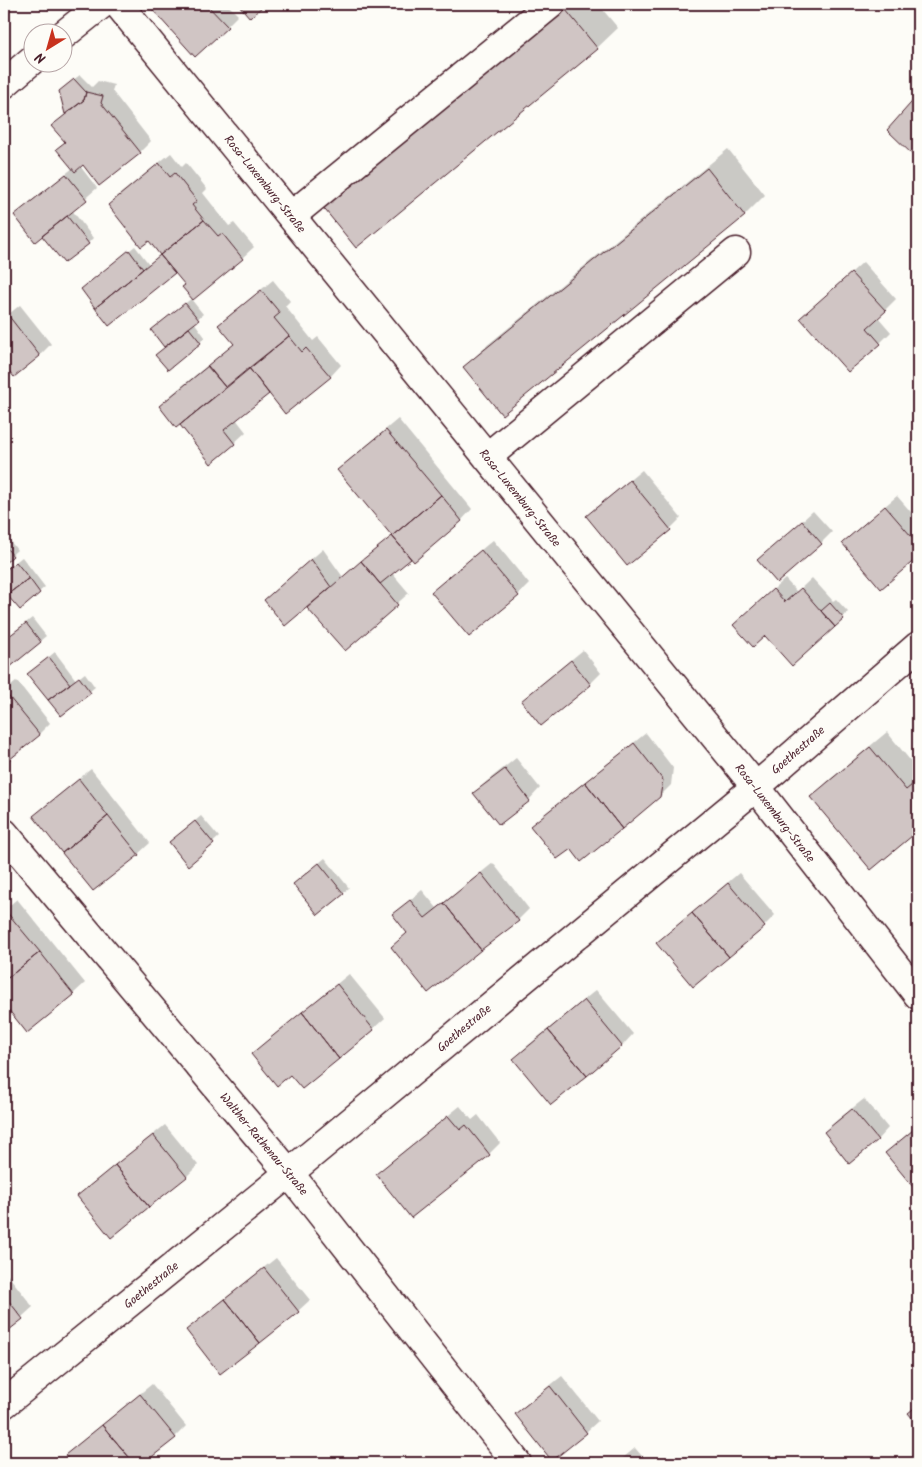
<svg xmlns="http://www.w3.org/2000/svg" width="922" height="1467" viewBox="0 0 922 1467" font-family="Kalam,sans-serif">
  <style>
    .shadow { fill: #0003 }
    .building { fill: #d0c5c4; stroke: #4a1f2b }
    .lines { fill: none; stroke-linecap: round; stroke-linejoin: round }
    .minor-casing { stroke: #4a1f2b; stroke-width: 31 }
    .minor { stroke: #fdfcf7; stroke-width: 28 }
    .labels { text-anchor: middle; stroke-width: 5; stroke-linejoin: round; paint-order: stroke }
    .street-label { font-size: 12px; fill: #4a1f2b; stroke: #fdfcf7 }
  </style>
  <rect width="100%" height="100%" fill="#fdfcf7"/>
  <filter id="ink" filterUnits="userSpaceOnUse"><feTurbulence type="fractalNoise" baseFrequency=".02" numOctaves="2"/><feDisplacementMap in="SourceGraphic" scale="10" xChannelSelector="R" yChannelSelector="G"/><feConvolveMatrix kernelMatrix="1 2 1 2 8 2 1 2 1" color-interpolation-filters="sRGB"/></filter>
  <g filter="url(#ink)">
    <!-- shadow -->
    <path class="shadow" d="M 155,4 L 227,4 L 238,15 L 227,26 L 151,7 Z
      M 555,4 L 598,4 L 618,28 L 597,48 Z
      M 80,75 L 92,87 L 98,81 L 114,85 L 112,91 L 151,141 L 140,152 L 83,164 L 80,166 L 97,188 L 72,210 L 93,238 L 88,243 L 16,216 L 27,204 L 73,168 L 66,142 L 53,126 L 66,113 L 66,85 Z
      M 918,97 L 918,152 L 915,155 L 889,130 Z
      M 728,149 L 765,195 L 745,215 L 502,413 L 465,367 L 485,347 Z
      M 171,153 L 182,167 L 186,163 L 207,189 L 203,193 L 229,226 L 234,223 L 254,247 L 242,258 L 191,299 L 203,314 L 194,322 L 205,337 L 200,342 L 165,347 L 152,330 L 192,298 L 186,285 L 176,272 L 110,324 L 88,284 L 135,246 L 149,264 L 161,254 L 150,239 L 109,205 L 120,194 Z
      M 863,262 L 896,299 L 878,317 L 891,332 L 880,343 L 813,307 Z
      M 273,280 L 290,301 L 285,306 L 313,341 L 318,337 L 341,365 L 330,377 L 269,392 L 236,419 L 246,432 L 234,443 L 211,462 L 180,423 L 160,406 L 171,395 L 235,343 L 220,325 L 231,314 Z
      M 20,305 L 51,344 L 40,355 L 14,375 L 5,364 L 4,365 L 4,318 Z
      M 398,419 L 472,509 L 461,521 L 411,556 L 392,573 L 409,593 L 345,649 L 307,606 L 277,589 L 323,549 L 343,577 L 393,535 L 339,470 L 350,459 Z
      M 642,470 L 681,518 L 670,529 L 627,564 L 587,516 L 599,505 Z
      M 897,496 L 918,520 L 918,555 L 881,587 L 854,532 Z
      M 813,511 L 832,532 L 821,543 L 759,560 Z
      M 4,533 L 17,550 L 4,562 Z
      M 493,540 L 529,584 L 518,595 L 433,592 L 444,581 Z
      M 22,557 L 45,587 L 20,608 L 8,593 L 4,596 L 4,571 Z
      M 812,578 L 833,601 L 836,599 L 848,612 L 834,626 L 746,614 L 785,579 L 797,592 Z
      M 32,618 L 46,636 L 4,670 L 4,640 Z
      M 583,650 L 601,673 L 590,684 L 541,724 L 523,702 L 534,690 Z
      M 55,652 L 76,680 L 85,673 L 95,687 L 61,715 L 34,669 Z
      M 17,681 L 50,723 L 39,734 L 4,763 L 4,692 Z
      M 887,732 L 918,770 L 918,829 L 871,868 L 812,797 L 828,781 Z
      M 646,733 L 673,768 L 671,785 L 660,796 L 571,847 L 532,826 L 543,815 Z
      M 516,758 L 540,788 L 529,800 L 475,793 L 486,782 Z
      M 91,769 L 150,843 L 138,854 L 93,889 L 35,816 L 46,805 Z
      M 201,816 L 219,837 L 189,864 L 176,837 Z
      M 325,858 L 349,888 L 343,893 L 300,879 Z
      M 493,863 L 529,909 L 518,920 L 408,932 L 394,914 L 422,890 L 437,908 Z
      M 739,873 L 775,915 L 764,926 L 658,943 L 669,932 Z
      M 17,899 L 85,983 L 73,994 L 27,1031 L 4,1002 L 4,910 Z
      M 349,974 L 385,1018 L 373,1029 L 302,1087 L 291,1073 L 253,1054 L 264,1043 Z
      M 596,990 L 633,1034 L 622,1046 L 514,1059 L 525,1048 Z
      M 864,1099 L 888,1128 L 877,1140 L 825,1132 L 836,1121 Z
      M 460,1106 L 472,1120 L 478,1115 L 500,1143 L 489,1154 L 377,1174 L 389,1163 Z
      M 165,1125 L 198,1165 L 187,1176 L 111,1236 L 79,1196 L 90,1185 Z
      M 918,1125 L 918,1191 L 887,1153 L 898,1142 Z
      M 276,1258 L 310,1300 L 298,1311 L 221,1372 L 188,1330 L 199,1319 Z
      M 4,1270 L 33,1307 L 4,1333 Z
      M 562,1376 L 598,1421 L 586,1432 L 552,1459 L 517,1414 L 528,1403 Z
      M 152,1384 L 186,1426 L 175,1437 L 142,1463 L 73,1463 L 67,1455 L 78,1444 Z
      M 635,1448 L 648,1463 L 617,1463 Z"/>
    <!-- building -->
    <path class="building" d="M 153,4 L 206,4 L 228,27 L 195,57 L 150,7 Z
      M 238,4 L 265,4 L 250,18 Z
      M 561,4 L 598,49 L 356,248 L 317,200 Z
      M 74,79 L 86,92 L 84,100 L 65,114 L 59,91 Z
      M 86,92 L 103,96 L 101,103 L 141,153 L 99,186 L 83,165 L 75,172 L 56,149 L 65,142 L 51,126 L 84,100 Z
      M 918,95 L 918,154 L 915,157 L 887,130 Z
      M 159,163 L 170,177 L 175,173 L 197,201 L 192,205 L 204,220 L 160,255 L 149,241 L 141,247 L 108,205 Z
      M 707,168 L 745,216 L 502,415 L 463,367 Z
      M 66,174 L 87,200 L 35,242 L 14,215 Z
      M 67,216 L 89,244 L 64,263 L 42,236 Z
      M 204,220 L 218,236 L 222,233 L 243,259 L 193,300 L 182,287 L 185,285 L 160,255 Z
      M 129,250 L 143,269 L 95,308 L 81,289 Z
      M 160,255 L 175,273 L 109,326 L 95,308 Z
      M 851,273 L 886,311 L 867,328 L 881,344 L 848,372 L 800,318 Z
      M 261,290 L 280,313 L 274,318 L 289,336 L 226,388 L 207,366 L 234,344 L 218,325 Z
      M 185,303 L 199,320 L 164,347 L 151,330 Z
      M 8,315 L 40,356 L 14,377 L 4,365 L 4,319 Z
      M 189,328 L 201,343 L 168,370 L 155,355 Z
      M 289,336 L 302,352 L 306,348 L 331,377 L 285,414 L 249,368 Z
      M 208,366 L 226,388 L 176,428 L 159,406 Z
      M 249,368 L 269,394 L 224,430 L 235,444 L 211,464 L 180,425 Z
      M 386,430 L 441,495 L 392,536 L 337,470 Z
      M 630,480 L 671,530 L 627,566 L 586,516 Z
      M 441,495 L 462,521 L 414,562 L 392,536 Z
      M 885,506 L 918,544 L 918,557 L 881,589 L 842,543 Z
      M 802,521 L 822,544 L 777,583 L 757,560 Z
      M 392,536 L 411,559 L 380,584 L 361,561 Z
      M 4,545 L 13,556 L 4,564 Z
      M 481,550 L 519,596 L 469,637 L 431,592 Z
      M 311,559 L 331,587 L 285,626 L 264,600 Z
      M 361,561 L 398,605 L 345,651 L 307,608 Z
      M 16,562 L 29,578 L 4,597 L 4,571 Z
      M 29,578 L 40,593 L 20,610 L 7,595 Z
      M 801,588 L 835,627 L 792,666 L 765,636 L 753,647 L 733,625 L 773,589 L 785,602 Z
      M 830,603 L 844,619 L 835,627 L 821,611 Z
      M 26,623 L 41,642 L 4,672 L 4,640 Z
      M 49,657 L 70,684 L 48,700 L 27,674 Z
      M 571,660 L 591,685 L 541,726 L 521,701 Z
      M 79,677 L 91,693 L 61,716 L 48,700 Z
      M 5,692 L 40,735 L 4,764 L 4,693 Z
      M 634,743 L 663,780 L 660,797 L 622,829 L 585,782 Z
      M 870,747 L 906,790 L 918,780 L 918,831 L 871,870 L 810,797 Z
      M 505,769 L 530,801 L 499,825 L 473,793 Z
      M 79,779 L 108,816 L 62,853 L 33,816 Z
      M 585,782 L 622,829 L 581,862 L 571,849 L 557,859 L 530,826 Z
      M 108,816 L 139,855 L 93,891 L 62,853 Z
      M 195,821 L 214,844 L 188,866 L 169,842 Z
      M 319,863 L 344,894 L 318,915 L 293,884 Z
      M 481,873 L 519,921 L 481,950 L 444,903 Z
      M 728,883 L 765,927 L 729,957 L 692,913 Z
      M 410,900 L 425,918 L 444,903 L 481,950 L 428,993 L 391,947 L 407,933 L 392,914 Z
      M 5,910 L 40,952 L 4,981 L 4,911 Z
      M 692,913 L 729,957 L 693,987 L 656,943 Z
      M 40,952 L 74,995 L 27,1033 L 4,1004 L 4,981 Z
      M 337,984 L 374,1030 L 339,1059 L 302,1012 Z
      M 584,1000 L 622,1046 L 587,1076 L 548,1030 Z
      M 302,1012 L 339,1059 L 302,1089 L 290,1075 L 277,1086 L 251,1054 Z
      M 548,1030 L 587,1076 L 551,1105 L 513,1059 Z
      M 852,1109 L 878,1140 L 849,1164 L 824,1132 Z
      M 448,1116 L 460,1130 L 466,1125 L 490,1155 L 411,1218 L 376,1174 Z
      M 918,1126 L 918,1193 L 885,1153 Z
      M 153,1135 L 187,1177 L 149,1207 L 115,1165 Z
      M 115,1165 L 149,1207 L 111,1238 L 77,1196 Z
      M 264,1268 L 299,1312 L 260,1343 L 225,1299 Z
      M 4,1295 L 23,1319 L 4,1334 Z
      M 225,1299 L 260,1343 L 220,1374 L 186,1330 Z
      M 550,1386 L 587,1433 L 552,1461 L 515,1414 Z
      M 140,1394 L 176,1438 L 144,1463 L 134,1463 L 102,1425 Z
      M 918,1405 L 918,1425 L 908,1413 Z
      M 102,1425 L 134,1463 L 71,1463 L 65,1455 Z"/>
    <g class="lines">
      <defs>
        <path id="minor" d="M 118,4 L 756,787 L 918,995
          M 62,36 L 102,4
          M 4,84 L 32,60
          M 291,216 L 551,4
          M 487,457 L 736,252
          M 4,833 L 289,1173 L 517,1463
          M 4,1404 L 289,1173 L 756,787 L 918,646"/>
      </defs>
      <!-- minor casing -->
      <use href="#minor" class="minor-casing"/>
      <!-- minor -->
      <use href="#minor" class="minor"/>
    </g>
  </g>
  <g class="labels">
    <!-- street labels -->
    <g class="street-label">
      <text transform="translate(265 184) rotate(51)" y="4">Rosa-Luxemburg-Straße</text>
      <text transform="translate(520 498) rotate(51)" y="4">Rosa-Luxemburg-Straße</text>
      <text transform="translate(798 750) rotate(-41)" y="4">Goethestraße</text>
      <text transform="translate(775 813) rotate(52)" y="4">Rosa-Luxemburg-Straße</text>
      <text transform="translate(464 1028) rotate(-40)" y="4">Goethestraße</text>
      <text transform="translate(264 1144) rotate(50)" y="4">Walther-Rathenau-Straße</text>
      <text transform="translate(151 1285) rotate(-39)" y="4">Goethestraße</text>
    </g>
  </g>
  <!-- margin -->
  <rect width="922" height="1467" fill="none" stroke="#fdfcf7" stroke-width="20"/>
  <rect x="10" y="10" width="902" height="1447" fill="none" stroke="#4a1f2b" stroke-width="2" filter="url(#ink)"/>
  <!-- north arrow -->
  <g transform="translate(48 48) rotate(217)"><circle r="24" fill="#fdfcf7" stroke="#b5a4a5"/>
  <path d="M0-4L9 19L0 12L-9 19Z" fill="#c8321e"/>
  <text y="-8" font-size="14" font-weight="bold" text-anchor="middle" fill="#4a1f2b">N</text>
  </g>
</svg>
